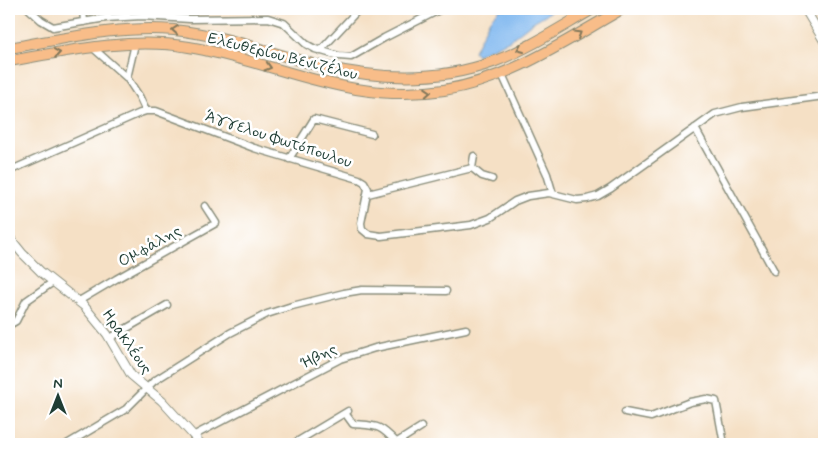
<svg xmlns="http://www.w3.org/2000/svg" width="833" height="453" viewBox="0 0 833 453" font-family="Mynerve,sans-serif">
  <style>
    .water { fill: #7fb7ef; stroke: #4f7a92 }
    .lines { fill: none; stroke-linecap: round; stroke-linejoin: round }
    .minor-casing { stroke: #8a8e7c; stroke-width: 9 }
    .tertiary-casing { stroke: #8a8e7c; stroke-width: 10 }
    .primary-casing { stroke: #8a8e7c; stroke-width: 12 }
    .minor { stroke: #fff; stroke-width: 6 }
    .tertiary { stroke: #fff; stroke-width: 8 }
    .primary { stroke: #f8bd89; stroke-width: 10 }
    .oneway { stroke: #81775a }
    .labels { text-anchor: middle; stroke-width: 5; stroke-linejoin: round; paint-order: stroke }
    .street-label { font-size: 16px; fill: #1f3d34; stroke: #fff }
  </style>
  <rect width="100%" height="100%" fill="#fff"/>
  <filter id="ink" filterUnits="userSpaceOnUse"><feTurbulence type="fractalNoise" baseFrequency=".02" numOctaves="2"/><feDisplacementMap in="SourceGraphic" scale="10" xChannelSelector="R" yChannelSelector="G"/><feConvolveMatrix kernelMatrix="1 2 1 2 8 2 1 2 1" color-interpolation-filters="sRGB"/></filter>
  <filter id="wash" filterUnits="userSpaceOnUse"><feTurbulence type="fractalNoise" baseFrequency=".0096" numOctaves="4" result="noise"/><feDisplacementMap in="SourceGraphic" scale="20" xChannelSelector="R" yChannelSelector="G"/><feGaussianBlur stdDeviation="1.12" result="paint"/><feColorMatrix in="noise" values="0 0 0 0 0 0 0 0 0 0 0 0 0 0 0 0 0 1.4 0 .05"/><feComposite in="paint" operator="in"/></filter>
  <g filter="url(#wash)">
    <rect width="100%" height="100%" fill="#f5e0c5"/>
    <!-- water -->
    <path class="water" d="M 500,9 L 555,9 L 533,22 L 510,40 L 477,55 L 474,51 L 490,19 Z"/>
  </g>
  <g filter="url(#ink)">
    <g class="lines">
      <defs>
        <path id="minor" d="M 29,9 L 41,20 L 53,27
          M 83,9 L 84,22
          M 53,27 L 106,18 L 142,16 L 190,19 L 268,18 L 284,23 L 306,44 L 315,49 L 339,56 L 351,57 L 384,38 L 441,9
          M 93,48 L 127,78 L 139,96 L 146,111
          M 320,51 L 359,9
          M 502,74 L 547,174 L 553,194
          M 127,78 L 135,44
          M 695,128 L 774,271
          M 289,159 L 314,119 L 372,134
          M 472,168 L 482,176 L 492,179
          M 472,168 L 474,156
          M 9,171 L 140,113 L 146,111 L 156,111 L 254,148 L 359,179 L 364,182 L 368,189 L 361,223 L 362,229 L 368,234 L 381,236 L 471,225 L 490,218 L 515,201 L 528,196 L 549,193 L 577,200 L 587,199 L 598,196 L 610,189 L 715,114 L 742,107 L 824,96
          M 368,194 L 472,168
          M 79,301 L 116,279 L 216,223 L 205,206
          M 9,325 L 16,321 L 26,301 L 53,282
          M 110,338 L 167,305
          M 625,412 L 651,417 L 690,402 L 706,399 L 716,401 L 724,444
          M 345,413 L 353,424 C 377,426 379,424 396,442
          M 193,436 L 340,359 L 375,348 L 466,329
          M 67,444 L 126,409 L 154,381 L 230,333 L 267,314 L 292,306 L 344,293 L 362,290 L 446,291
          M 293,444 L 348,411
          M 394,444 L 421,427"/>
        <path id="tertiary" d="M 805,9 L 824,41
          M 9,237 L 22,253 L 41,272 L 84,306 L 107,334 L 131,375 L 162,401 L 201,444"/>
        <path id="primary" d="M 9,48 C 63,39 119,25 174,30 C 225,35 272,54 321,66 C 377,79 438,82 493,62 C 528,49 561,27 593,9
          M 9,61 C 67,51 130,37 189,47 C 278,62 349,105 444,90 C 511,79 565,41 622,9"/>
      </defs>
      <!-- minor casing -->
      <use href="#minor" class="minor-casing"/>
      <!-- tertiary casing -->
      <use href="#tertiary" class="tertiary-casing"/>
      <!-- primary casing -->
      <use href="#primary" class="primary-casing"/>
      <!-- minor -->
      <use href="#minor" class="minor"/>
      <!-- tertiary -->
      <use href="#tertiary" class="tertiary"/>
      <!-- primary -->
      <use href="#primary" class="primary"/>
    </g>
    <!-- one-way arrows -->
    <defs><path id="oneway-chevron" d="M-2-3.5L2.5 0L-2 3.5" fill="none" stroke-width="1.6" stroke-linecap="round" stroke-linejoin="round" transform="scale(1.25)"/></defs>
    <g class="oneway">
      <use href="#oneway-chevron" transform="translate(175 30) rotate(-175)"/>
      <use href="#oneway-chevron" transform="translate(578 34) rotate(-31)"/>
      <use href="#oneway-chevron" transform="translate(520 49) rotate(156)"/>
      <use href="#oneway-chevron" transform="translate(57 53) rotate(-9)"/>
      <use href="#oneway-chevron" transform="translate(268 67) rotate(17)"/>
      <use href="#oneway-chevron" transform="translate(428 92) rotate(-4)"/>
    </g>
  </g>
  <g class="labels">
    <!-- street labels -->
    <g class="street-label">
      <text transform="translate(283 55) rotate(14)" y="6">Ελευθερίου Βενιζέλου</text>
      <text transform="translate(279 138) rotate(18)" y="6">Άγγελου Φωτόπουλου</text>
      <text transform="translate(149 245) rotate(-29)" y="6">Ομφάλης</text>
      <text transform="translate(128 341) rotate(55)" y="6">Ηρακλέους</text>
      <text transform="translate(318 355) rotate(-26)" y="6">Ήβης</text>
    </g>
  </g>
  <!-- margin -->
  <rect width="833" height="453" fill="none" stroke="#fff" stroke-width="30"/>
  <!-- north arrow -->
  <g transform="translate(58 396)" stroke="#ffffff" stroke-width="4" paint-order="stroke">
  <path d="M0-4L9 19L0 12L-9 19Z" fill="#1f3d34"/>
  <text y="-8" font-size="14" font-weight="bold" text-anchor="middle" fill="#1f3d34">N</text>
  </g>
</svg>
